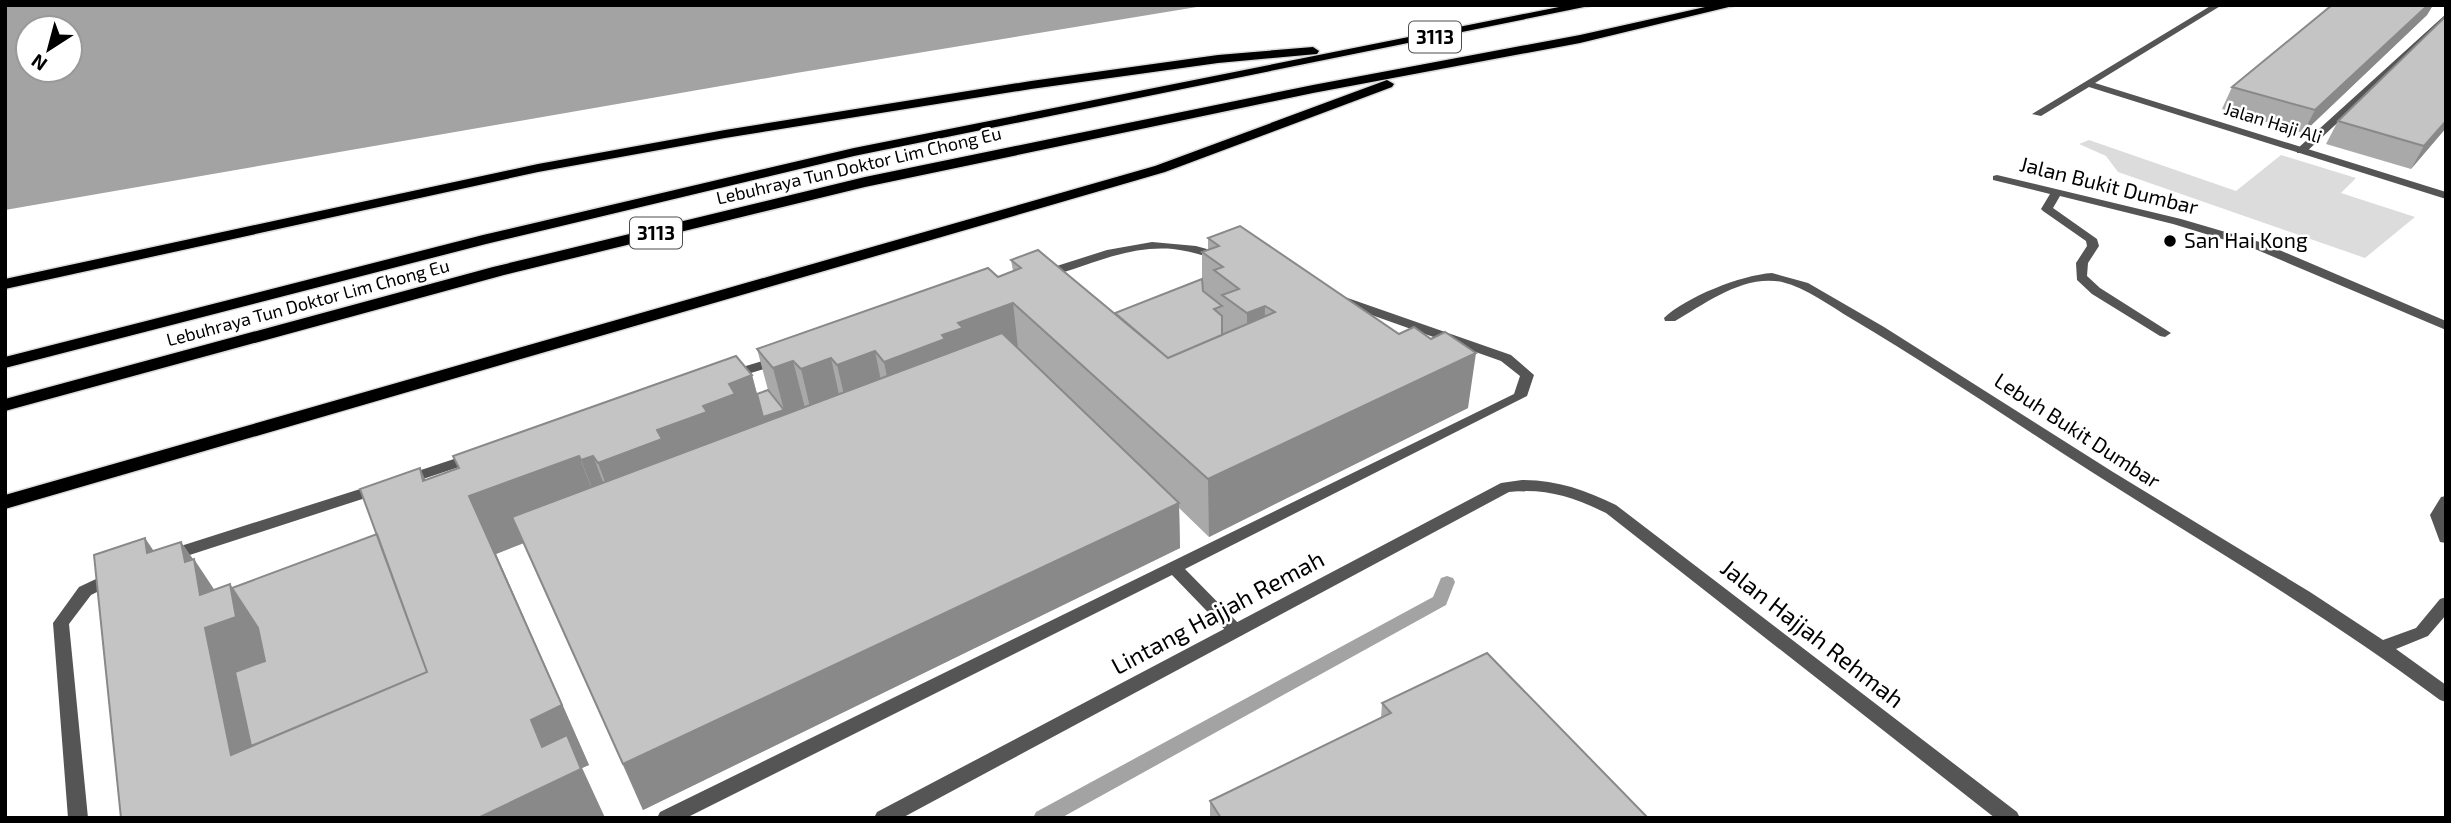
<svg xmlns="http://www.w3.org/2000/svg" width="2451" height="823" viewBox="0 0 2451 823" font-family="'Exo 2',sans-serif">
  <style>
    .green { fill: #dcdcdc }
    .water { fill: #a3a3a3; fill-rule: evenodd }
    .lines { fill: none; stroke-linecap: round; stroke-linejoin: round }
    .stream { fill: #a3a3a3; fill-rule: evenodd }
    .trunk-casing { stroke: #dbdbdb; stroke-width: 3 }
    .service { fill: #555; fill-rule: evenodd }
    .minor { fill: #555; fill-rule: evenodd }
    .trunk { fill: #000; fill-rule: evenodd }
    .wall { fill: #a9a9a9 }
    .shaded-wall { fill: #898989 }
    .building { fill: #c4c4c4; stroke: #898989; stroke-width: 2 }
    .poi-dot { fill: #000; stroke: #fff; stroke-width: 2.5 }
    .labels { text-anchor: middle; stroke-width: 5; stroke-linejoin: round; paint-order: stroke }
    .far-street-label { font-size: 18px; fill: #000; stroke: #fff }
    .shield { fill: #fff; stroke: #4c4c4c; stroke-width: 2 }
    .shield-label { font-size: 19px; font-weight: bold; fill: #000 }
    .street-label { font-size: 21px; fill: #000; stroke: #fff }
    .poi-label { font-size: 21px; fill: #000; stroke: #fff; text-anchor: start }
    .near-street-label { font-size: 24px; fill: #000; stroke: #fff }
  </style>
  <rect width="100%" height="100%" fill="#fff"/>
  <!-- green -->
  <path class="green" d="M 2089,140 L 2236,191 L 2281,155 L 2356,178 L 2341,193 L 2415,217 L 2365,258 L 2118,172 L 2106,156 L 2079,144 Z"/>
  <!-- water -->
  <path class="water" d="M 5,5 L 1209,5 L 796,73 L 5,210 ZM 28,28 L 70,28 L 70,70 L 28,70 Z"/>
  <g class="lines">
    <!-- stream -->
    <path class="stream" d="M 1447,576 L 1453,578 L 1455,582 L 1446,605 L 1061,818 L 1033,818 L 1036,812 L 1433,597 L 1441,578 Z"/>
    <defs>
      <path id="trunk" d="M 1569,5 L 1594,5 L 854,156 L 486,244 L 5,368 L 5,357 L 483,235 L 854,148 Z
        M 1714,5 L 1737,5 L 1580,43 L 1313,93 L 865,187 L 504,275 L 5,411 L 5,399 L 493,267 L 865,177 L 1313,85 L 1580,35 Z
        M 1313,47 L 1319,51 L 1317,54 L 1218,63 L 1031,89 L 725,138 L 538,172 L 5,289 L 5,279 L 538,164 L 725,130 L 1031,81 L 1218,55 Z
        M 1387,80 L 1394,84 L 1392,87 L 1165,172 L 5,509 L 5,495 L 1155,166 Z"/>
    </defs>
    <!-- trunk casing -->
    <use href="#trunk" class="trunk-casing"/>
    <!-- service -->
    <path class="service" d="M 2446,14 L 2446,22 L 2305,153 L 2297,153 L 2297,149 Z
      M 1152,242 L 1196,246 L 1225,254 L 1227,257 L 1221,261 C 1205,256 1190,251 1173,249 C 1128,245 1088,266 1045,278 L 1039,274 L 1041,271 L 1107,250 Z
      M 1339,295 L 1511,355 L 1534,375 L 1527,396 L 1185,569 L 1242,627 L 1244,631 L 1242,635 L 1236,637 L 1230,635 L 1172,575 L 686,818 L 657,818 L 660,812 L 1514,394 L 1520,376 L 1501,361 L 1335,302 L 1333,299 L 1335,296 Z
      M 779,356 L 786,360 L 784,363 L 731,379 L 724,375 L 726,372 Z
      M 472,453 L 477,455 L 479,458 L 477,461 L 405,485 L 398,480 L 400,477 Z
      M 379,483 L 387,488 L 384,492 L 168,562 L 162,560 L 160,556 L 162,552 Z
      M 113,571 L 119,573 L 121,577 L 119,581 L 91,595 L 69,624 L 88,818 L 68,818 L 53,623 L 79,587 Z"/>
    <!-- minor -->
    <path class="minor" d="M 2212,5 L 2222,5 L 2095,83 L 2446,192 L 2446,199 L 2089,87 L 2041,116 L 2032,114 Z
      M 1997,175 L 2181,219 L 2263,243 L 2446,321 L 2446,330 L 2255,249 L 2173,224 L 2060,196 L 2053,208 L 2097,239 L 2099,246 L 2088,263 L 2087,276 L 2100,288 L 2171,333 L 2165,337 L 2160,336 L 2092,294 L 2077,280 L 2076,263 L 2087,246 L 2086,241 L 2043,211 L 2041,209 L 2050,194 L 1993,180 L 1993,176 Z
      M 1772,273 L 1808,283 L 1884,327 L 2113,472 L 2310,592 L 2383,640 L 2416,628 L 2440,599 L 2446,597 L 2446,615 L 2428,636 L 2396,649 L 2446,685 L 2446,702 L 2440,700 C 2308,601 2164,521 2027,430 C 1969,392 1911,354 1852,319 C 1830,306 1807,288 1782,282 C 1744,274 1706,303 1675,321 L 1665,321 L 1664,318 C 1686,297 1741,275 1772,273 Z
      M 1522,480 C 1557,480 1585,490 1616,505 L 2017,812 L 2020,818 L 1995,818 L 1606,513 C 1573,497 1546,488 1509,492 L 902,818 L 874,818 L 877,812 L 1501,483 Z
      M 2446,496 L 2446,543 L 2440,542 L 2430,515 L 2441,497 Z"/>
    <!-- trunk -->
    <use href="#trunk" class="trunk"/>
  </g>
  <!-- wall -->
  <path class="wall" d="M 2332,5 L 2433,5 L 2427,15 L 2303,133 L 2222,109 L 2232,87 Z
    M 2338,121 L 2446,128 L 2411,169 L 2326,144 Z
    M 1208,238 L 1468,408 L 1209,537 L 1179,508 L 1180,548 L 643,810 L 523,543 L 496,554 L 589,765 L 582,768 L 605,818 L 121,818 L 154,551 L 181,542 L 214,590 L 230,584 L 232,588 L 377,534 L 420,468 L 425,481 L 752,375 L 757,394 L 768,390 L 757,349 L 998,277 L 1013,271 L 1011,260 L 1115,313 L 1202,279 L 1202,252 L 1208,249 Z
    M 1382,703 L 1648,818 L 1211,818 L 1210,816 L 1210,801 L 1381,718 Z"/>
  <!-- shaded-wall -->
  <path class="shaded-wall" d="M 2428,5 L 2433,5 L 2427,15 L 2303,133 L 2315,110 Z
    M 2446,121 L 2446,128 L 2411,169 L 2424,146 Z
    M 1013,303 L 1019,357 L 895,417 L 884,362 L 942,335 L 958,323 Z
    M 1265,306 L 1264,357 L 1247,365 L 1247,313 Z
    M 875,351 L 886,406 L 850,420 L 837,365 Z
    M 1476,353 L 1468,408 L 1209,537 L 1208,479 Z
    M 831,358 L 843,413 L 814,424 L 801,369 Z
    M 793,361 L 807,416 L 619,520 L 598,463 L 703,406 L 729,384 L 752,375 L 763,417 L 784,410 L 773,368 Z
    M 579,456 L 601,513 L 496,554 L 589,765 L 582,768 L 605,818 L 478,818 L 542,747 L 423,481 L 420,468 L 446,524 L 469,496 Z
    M 593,456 L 615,513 L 603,517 L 581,460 Z
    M 1179,503 L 1180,548 L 643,810 L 623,764 Z
    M 145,538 L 184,596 L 147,553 Z
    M 181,542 L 195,562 L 194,559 L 233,618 L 230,584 L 268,643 L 460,731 L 231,755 L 205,628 L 200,595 L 185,562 Z"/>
  <!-- building -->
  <path class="building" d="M 2332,5 L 2428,5 L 2315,110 L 2232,87 Z
    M 2446,16 L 2446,121 L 2424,146 L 2338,121 Z
    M 1240,226 L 1399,334 L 1414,327 L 1431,339 L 1445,332 L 1476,353 L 1208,479 L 1013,303 L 958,323 L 963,328 L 942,335 L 945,339 L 884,362 L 875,351 L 837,365 L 831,358 L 801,369 L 793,361 L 773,368 L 757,349 L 988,268 L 998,277 L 1021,268 L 1011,260 L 1038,250 L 1168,358 L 1275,312 L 1265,306 L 1247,313 L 1222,295 L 1239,289 L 1214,270 L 1223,267 L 1202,252 L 1219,246 L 1208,238 Z
    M 1202,279 L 1203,291 L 1222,306 L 1214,309 L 1222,316 L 1222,335 L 1168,358 L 1115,313 Z
    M 1002,333 L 1179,503 L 623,764 L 512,517 Z
    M 736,356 L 752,375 L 729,384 L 735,394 L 703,406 L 707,412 L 657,430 L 662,439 L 598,463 L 593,456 L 581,460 L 579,456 L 469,496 L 562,705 L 531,720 L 542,747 L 567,735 L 581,769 L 478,818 L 121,818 L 94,555 L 145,538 L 147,553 L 181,542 L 185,562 L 194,559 L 200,595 L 230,584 L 236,617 L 205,628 L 231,755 L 427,672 L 360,489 L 420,468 L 423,481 L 459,468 L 453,456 Z
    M 768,390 L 784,410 L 763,417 L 757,394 Z
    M 377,534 L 427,672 L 251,746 L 235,672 L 265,661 L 258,628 L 232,588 Z
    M 1487,653 L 1648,818 L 1221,818 L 1210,801 L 1391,713 L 1382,703 Z"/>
  <!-- markers -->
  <circle class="poi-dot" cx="2170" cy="241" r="7"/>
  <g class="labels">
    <!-- far-street labels -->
    <g class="far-street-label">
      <text transform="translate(2273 123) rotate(17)" y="6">Jalan Haji Ali</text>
      <text transform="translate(859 166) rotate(-13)" y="6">Lebuhraya Tun Doktor Lim Chong Eu</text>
      <text transform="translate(308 303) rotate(-15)" y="6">Lebuhraya Tun Doktor Lim Chong Eu</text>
    </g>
    <!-- shield labels -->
    <g class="shield">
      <rect x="1409" y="21.5" width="52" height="31" rx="5"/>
      <rect x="630" y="217.5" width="52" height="31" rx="5"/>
    </g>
    <g class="shield-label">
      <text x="1435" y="44">3113</text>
      <text x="656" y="240">3113</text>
    </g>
    <!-- street labels -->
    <g class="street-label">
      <text transform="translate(2109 186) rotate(14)" y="7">Jalan Bukit Dumbar</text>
      <text transform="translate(2077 431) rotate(33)" y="7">Lebuh Bukit Dumbar</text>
    </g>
    <!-- poi labels -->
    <g class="poi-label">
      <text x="2184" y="248">San Hai Kong</text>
    </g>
    <!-- near-street labels -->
    <g class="near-street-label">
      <text transform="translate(1218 613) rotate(-28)" y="8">Lintang Hajjah Remah</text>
      <text transform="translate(1812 634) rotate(38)" y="8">Jalan Hajjah Rehmah</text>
    </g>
  </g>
  <!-- border -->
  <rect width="2451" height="823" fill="none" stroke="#000000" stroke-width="14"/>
  <!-- north arrow -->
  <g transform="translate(49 49) rotate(216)"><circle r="33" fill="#ffffff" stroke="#999999" stroke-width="2"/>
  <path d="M0-5L12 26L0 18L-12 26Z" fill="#000000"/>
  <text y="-10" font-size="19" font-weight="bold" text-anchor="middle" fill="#000000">N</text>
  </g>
</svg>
